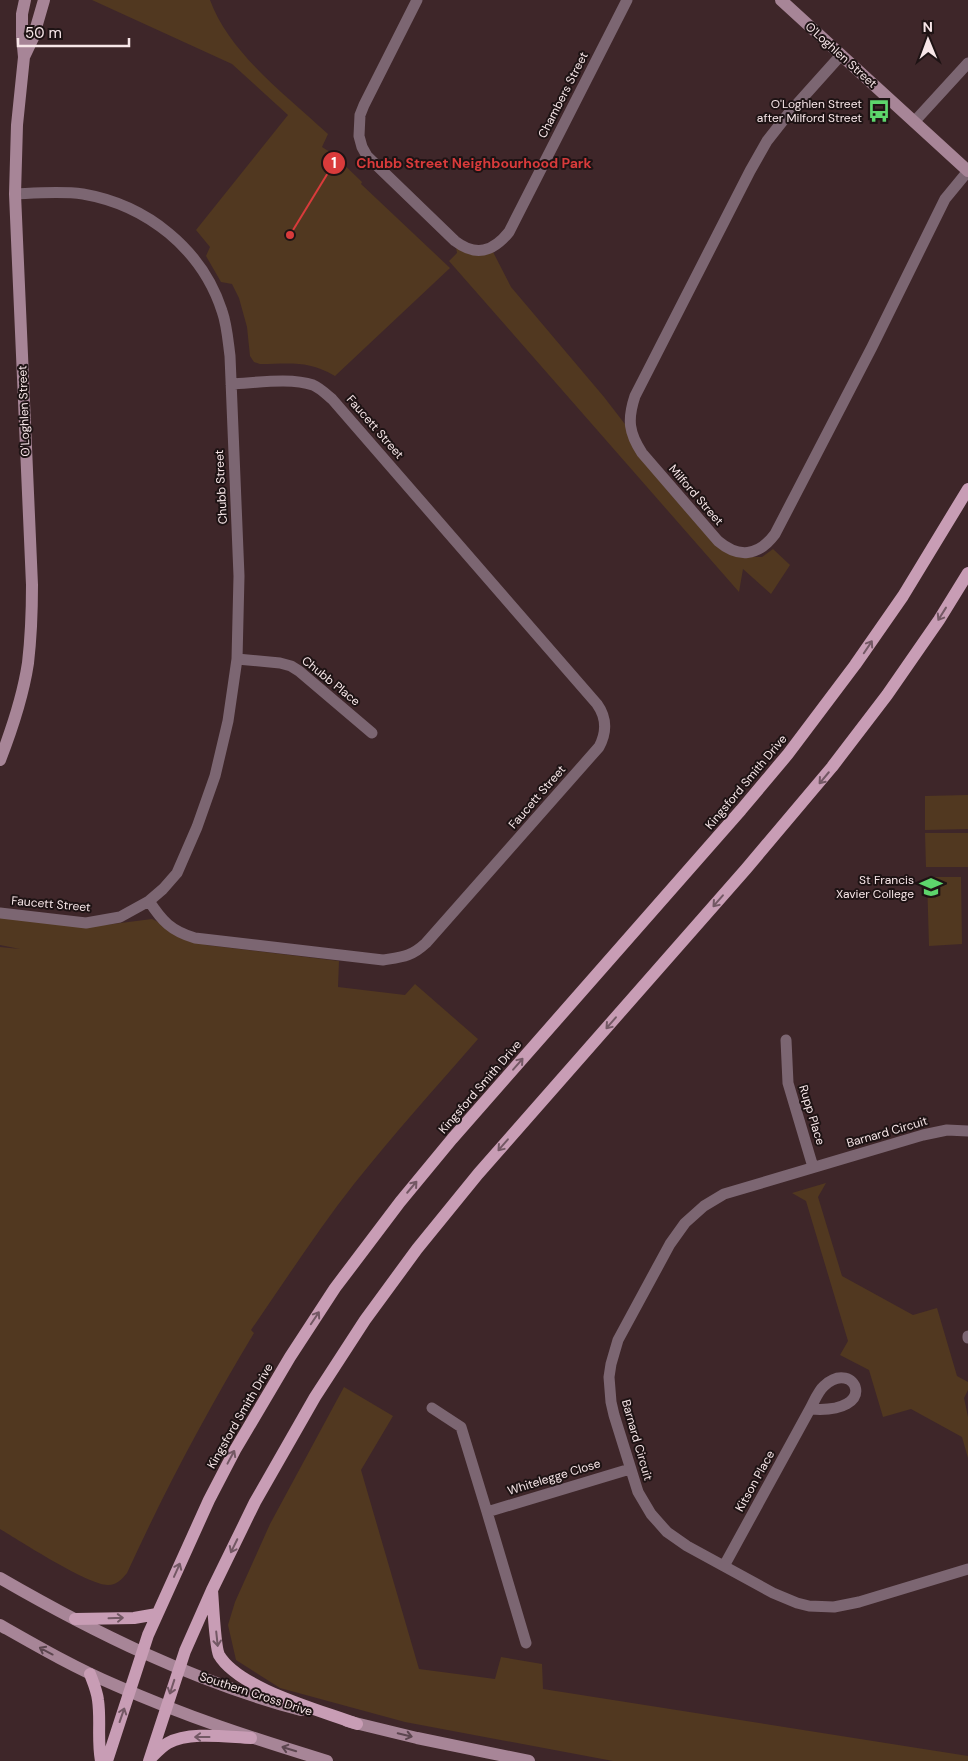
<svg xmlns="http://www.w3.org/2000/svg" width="968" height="1761" viewBox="0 0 968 1761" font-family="'DM Sans',sans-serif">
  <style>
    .green { fill: #513820 }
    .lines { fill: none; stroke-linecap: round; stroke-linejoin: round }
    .street { stroke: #7c6672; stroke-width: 11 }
    .secondary { stroke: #a78597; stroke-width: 12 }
    .primary { stroke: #c89db5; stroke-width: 12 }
    .oneway { stroke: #735864 }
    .oneway2 { stroke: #5c464f }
    .labels { text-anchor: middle; stroke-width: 4; stroke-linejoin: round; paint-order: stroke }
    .street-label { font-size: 12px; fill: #f7e6e8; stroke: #1e1314 }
    .poi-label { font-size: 12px; fill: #f7e6e8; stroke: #1e1314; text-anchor: end }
    .leader { fill: none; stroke: #d93b3b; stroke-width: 2 }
    .callout-dot { fill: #d93b3b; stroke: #1e1314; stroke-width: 2 }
    .mark-label { font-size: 15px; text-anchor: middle; font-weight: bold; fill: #fff }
    .callout-label { font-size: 14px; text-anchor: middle; font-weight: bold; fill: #d93b3b; stroke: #1e1314; stroke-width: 4; stroke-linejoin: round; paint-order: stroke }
  </style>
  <rect width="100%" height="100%" fill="#3e2629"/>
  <!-- green -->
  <path class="green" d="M 92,0 L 210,0 C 229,53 287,96 328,134 L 322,147 L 333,154 L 362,182 L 361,184 L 450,268 L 335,376 C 307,360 291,364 260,364 L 254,362 L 250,356 L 247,327 L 239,298 L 232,284 L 221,282 L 206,256 L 210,247 L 196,230 L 288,115 L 232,64 Z
    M 455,241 L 491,248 L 511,287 L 604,397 L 713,538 L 740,557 L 762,557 L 773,549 L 790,565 L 771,594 L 743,569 L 739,592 L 449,261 L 457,253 Z
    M 968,795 L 968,829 L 925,830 L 925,796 Z
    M 925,833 L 968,833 L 968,867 L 926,867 Z
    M 927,877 L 961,877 L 962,944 L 929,946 Z
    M 0,915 L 105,925 L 152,919 L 206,945 L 339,961 L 338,987 L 405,995 L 415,984 L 478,1039 C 436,1087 394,1134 354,1184 C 317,1231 285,1281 251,1330 L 254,1333 C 207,1411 165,1490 127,1573 C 122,1579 117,1585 108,1585 C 88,1585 20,1541 0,1529 L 0,947 L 20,949 L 0,945 Z
    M 826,1183 L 818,1197 L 842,1276 L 913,1315 L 937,1308 L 957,1376 L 968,1382 L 968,1390 L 964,1398 L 968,1417 L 968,1458 L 962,1437 L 911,1409 L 883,1417 L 869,1370 L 840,1355 L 848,1341 L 806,1201 L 792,1193 Z
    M 344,1387 L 393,1416 L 361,1470 L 419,1669 L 495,1679 L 501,1657 L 542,1664 L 543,1689 L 968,1756 L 968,1761 L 613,1761 L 405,1722 L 280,1688 L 236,1660 L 228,1625 L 235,1602 L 270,1524 Z"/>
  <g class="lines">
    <!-- street -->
    <path class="street" d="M 417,0 L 364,105 L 360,115 L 359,136 L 362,147 L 367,156 L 455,241 C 476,257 493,252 509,232 L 627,0
      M 841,55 L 789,113 L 767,141 L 750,171 L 635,396 C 627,420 629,433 642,453 L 718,541 C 738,558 758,557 775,534 L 872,347 L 945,199 L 968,171
      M 914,122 L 968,63
      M 15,194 C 37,193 61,191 83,194 C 147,205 202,249 222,311 C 227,325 228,341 230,356 L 239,576 L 237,659 L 228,721 L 215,776 L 197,827 L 177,873 L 163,889 L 149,901
      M 237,659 L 280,663 L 291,666 L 299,671 L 372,733
      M 0,913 L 86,923 L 120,917 L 149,901 C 162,921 171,931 195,938 L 383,960 C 402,957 411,957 426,943 L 599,747 C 607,732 607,718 597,704 L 332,399 C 326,394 320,388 313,385 C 291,377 255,383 231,384
      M 786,1040 L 788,1083 L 813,1167
      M 968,1131 L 947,1130 L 923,1135 L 724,1194 L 704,1206 L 685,1223 L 670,1244 L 618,1340 L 611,1364 L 609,1377 L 611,1402 L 614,1415 L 638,1492 L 651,1514 L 667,1532 L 687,1546 L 773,1593 L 797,1603 L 809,1606 L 834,1607 L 859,1602 L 968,1569
      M 968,1336 L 968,1338
      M 432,1408 L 461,1427 L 487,1512 L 630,1469
      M 487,1512 L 526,1643
      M 724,1566 L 810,1409 C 814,1402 818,1391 824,1386 C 855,1357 882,1415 810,1409"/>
    <!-- secondary -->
    <path class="secondary" d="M 781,0 L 968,171
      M 24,57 L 33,38 L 44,0
      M 0,760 C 12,729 23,696 28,663 C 31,637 32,611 32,585 L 15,194 L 17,125 L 24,57 L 22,36 L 22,14 L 25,0
      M 0,1578 C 95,1633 195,1682 301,1710
      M 0,1625 C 37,1646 75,1668 115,1685 C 184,1716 255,1739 327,1761
      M 347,1721 L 417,1738 L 529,1761"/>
    <!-- primary -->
    <path class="primary" d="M 212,1590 C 213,1602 215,1647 219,1655 C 239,1689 320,1710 357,1724
      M 75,1619 L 134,1618 L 157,1614
      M 90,1674 C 93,1682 97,1691 98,1700 C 101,1721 97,1739 101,1761
      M 150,1759 C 156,1753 161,1747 168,1743 C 189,1731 227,1737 251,1738
      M 107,1761 L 148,1635 L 209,1500 L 235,1450 L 290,1357 L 335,1288 L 400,1202 L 452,1139 L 741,810 L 788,754 L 855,665 L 903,596 L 968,489
      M 149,1761 L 185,1651 L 212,1590 L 255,1502 L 315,1397 L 365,1320 L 417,1249 L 478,1174 L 746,869 L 832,767 L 887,695 L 939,620 L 968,573"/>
  </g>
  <!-- one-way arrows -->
  <defs><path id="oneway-shaft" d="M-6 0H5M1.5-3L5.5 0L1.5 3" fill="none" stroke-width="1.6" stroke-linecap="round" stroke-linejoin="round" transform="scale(1.25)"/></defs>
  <g class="oneway">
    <use href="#oneway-shaft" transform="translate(942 614) rotate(122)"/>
    <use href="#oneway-shaft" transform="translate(868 647) rotate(-56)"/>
    <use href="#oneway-shaft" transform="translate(824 778) rotate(130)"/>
    <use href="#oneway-shaft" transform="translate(718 901) rotate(131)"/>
    <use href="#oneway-shaft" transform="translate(611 1023) rotate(131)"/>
    <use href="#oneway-shaft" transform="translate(518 1064) rotate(-49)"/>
    <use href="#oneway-shaft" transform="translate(503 1145) rotate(131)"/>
    <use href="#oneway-shaft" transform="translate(412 1187) rotate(-50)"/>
    <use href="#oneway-shaft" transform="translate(315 1318) rotate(-56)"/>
    <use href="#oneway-shaft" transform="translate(231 1457) rotate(-62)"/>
    <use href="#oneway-shaft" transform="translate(234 1546) rotate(116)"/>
    <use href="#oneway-shaft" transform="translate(177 1570) rotate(-66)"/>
    <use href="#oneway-shaft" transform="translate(116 1618) rotate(-2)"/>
    <use href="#oneway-shaft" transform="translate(217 1639) rotate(84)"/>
    <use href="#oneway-shaft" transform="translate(172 1687) rotate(108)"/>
    <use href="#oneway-shaft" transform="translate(122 1715) rotate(-71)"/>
    <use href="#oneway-shaft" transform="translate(202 1737) rotate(180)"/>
  </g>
  <g class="oneway2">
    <use href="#oneway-shaft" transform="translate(46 1651) rotate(-152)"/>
    <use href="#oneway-shaft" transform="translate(405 1735) rotate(13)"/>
    <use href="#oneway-shaft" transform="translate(289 1749) rotate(-163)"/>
  </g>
  <!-- icons -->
  <defs>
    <symbol id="bus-bare" viewBox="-9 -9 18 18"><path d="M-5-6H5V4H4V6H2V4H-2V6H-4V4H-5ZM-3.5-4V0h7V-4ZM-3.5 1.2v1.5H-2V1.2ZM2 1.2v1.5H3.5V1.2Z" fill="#5dd56c" stroke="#1e1314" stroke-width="2.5" paint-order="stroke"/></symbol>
    <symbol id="school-bare" viewBox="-9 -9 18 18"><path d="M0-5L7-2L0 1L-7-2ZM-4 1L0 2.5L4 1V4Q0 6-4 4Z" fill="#5dd56c" stroke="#1e1314" stroke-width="2.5" paint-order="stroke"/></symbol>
  </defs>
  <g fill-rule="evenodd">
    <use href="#bus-bare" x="863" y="95" width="32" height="32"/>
    <use href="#school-bare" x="915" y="871" width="32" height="32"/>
  </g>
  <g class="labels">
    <!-- street labels -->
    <g class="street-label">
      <text transform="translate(841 55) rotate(42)" y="4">O'Loghlen Street</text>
      <text transform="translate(563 95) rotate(-63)" y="4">Chambers Street</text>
      <text transform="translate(24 411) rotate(-92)" y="4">O'Loghlen Street</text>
      <text transform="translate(375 427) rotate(49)" y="4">Faucett Street</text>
      <text transform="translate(221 487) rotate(-93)" y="4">Chubb Street</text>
      <text transform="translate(696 495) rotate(49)" y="4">Milford Street</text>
      <text transform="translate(331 681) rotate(39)" y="4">Chubb Place</text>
      <text transform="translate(746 782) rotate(-50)" y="4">Kingsford Smith Drive</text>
      <text transform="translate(537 797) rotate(-49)" y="4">Faucett Street</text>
      <text transform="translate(51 904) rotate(5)" y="4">Faucett Street</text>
      <text transform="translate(480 1087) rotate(-49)" y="4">Kingsford Smith Drive</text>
      <text transform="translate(812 1115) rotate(73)" y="4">Rupp Place</text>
      <text transform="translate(887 1132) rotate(-16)" y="4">Barnard Circuit</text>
      <text transform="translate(240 1416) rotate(-60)" y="4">Kingsford Smith Drive</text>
      <text transform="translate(637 1440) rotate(74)" y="4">Barnard Circuit</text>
      <text transform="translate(554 1477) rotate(-17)" y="4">Whitelegge Close</text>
      <text transform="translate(755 1481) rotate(-61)" y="4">Kitson Place</text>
      <text transform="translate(256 1694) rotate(18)" y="4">Southern Cross Drive</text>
    </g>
    <!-- poi labels -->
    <g class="poi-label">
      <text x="862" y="108">O'Loghlen Street<tspan x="862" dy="14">after Milford Street</tspan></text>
      <text x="914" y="884">St Francis<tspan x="914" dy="14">Xavier College</tspan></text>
    </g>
  </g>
  <!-- callouts -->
  <path class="leader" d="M290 235L334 163"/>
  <g class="callout-dot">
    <circle cx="290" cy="235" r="5"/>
    <circle cx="334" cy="163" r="12"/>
  </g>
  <g class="mark-label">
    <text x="334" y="168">1</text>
  </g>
  <g class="callout-label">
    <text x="474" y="168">Chubb Street Neighbourhood Park</text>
  </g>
  <!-- north arrow -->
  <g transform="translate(928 40) rotate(359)" stroke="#1e1314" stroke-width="4" paint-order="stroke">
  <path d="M0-4L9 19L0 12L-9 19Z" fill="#f7e6e8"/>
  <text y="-8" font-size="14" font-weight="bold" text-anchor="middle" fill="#f7e6e8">N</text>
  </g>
  <!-- scale -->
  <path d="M18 38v8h111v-8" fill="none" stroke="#f7e6e8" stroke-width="2.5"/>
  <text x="25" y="38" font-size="15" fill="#f7e6e8" stroke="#1e1314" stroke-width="4" paint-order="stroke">50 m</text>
</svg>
